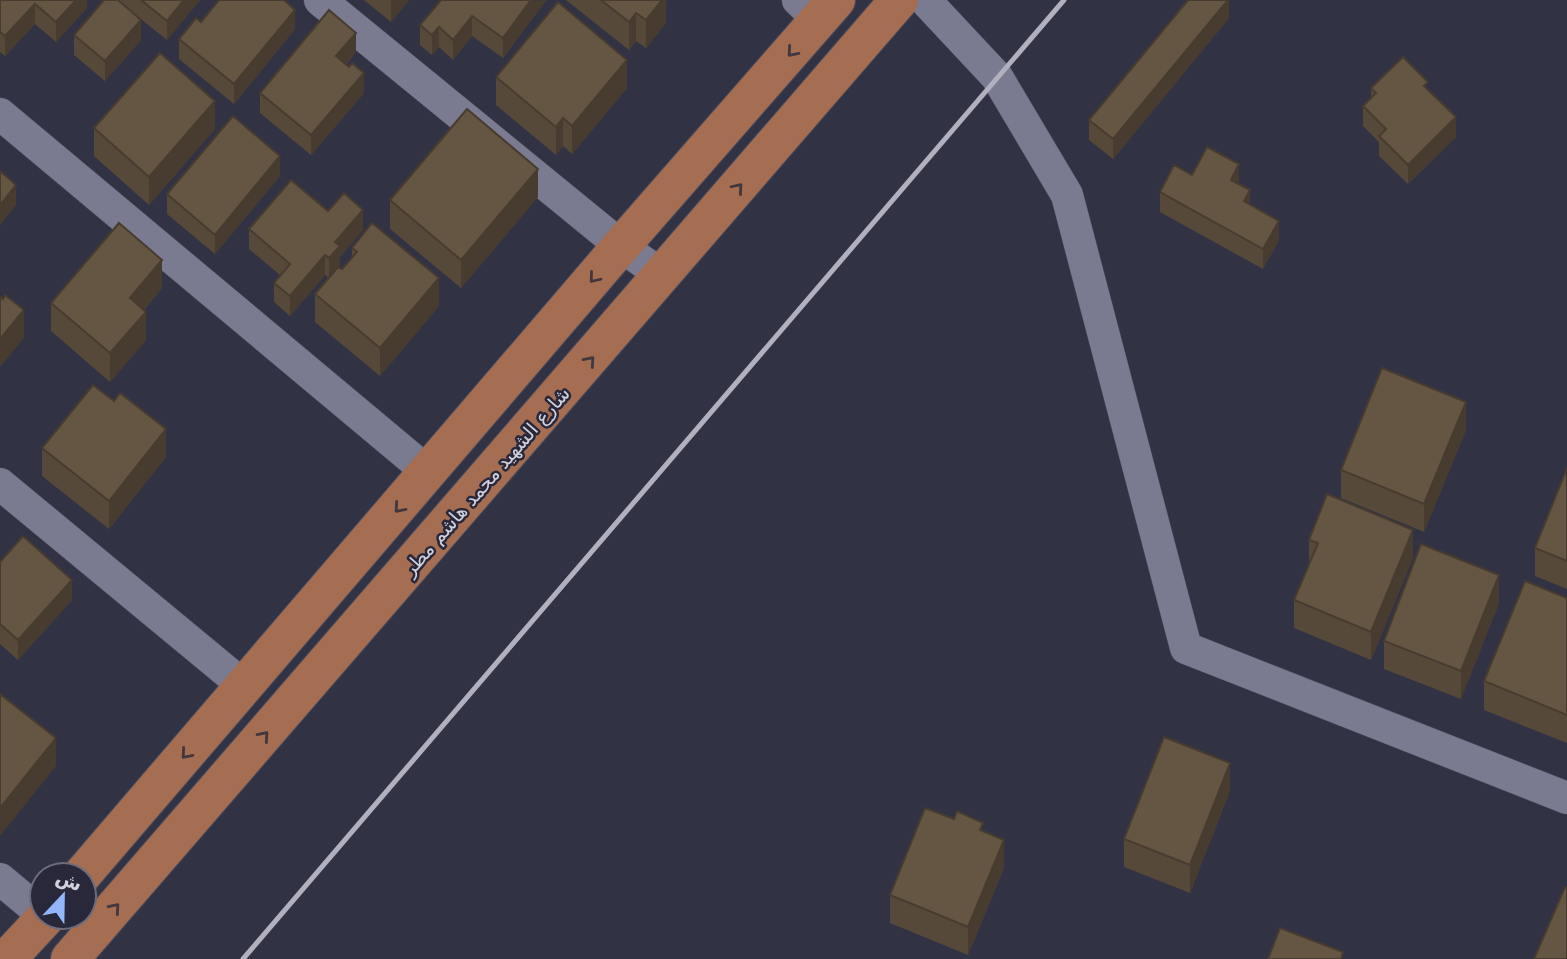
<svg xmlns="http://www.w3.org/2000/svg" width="1567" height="959" viewBox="0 0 1567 959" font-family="'DejaVu Sans','Noto Sans Arabic',sans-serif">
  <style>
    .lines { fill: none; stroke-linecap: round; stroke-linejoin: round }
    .minor-casing { stroke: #4d4d5d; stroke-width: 33 }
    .primary-casing { stroke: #4d4d5d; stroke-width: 40 }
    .minor { stroke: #7a7a91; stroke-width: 32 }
    .primary { stroke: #a56d51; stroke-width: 38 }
    .rail { stroke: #b0b0bf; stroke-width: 5 }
    .wall { fill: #57493a }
    .shaded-wall { fill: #473c2f }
    .building { fill: #655543; stroke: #473c2f; stroke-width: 2 }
    .oneway { stroke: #42363f }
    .labels { text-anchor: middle; stroke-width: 5; stroke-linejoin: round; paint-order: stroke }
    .street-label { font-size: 19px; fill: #d1d1de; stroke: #29283b }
  </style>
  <rect width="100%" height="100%" fill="#323245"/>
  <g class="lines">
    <defs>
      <path id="minor" d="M 320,0 L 621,246 L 663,276
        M 798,0 L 819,20
        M 925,0 L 997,77 L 1067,195 L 1186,648 L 1567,798
        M 0,114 L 429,473
        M 0,484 L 244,686
        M 0,879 L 42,914"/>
      <path id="primary" d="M 82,875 L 621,246 L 836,0
        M 7,959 L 46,917
        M 70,959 L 899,0"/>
    </defs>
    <!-- minor casing -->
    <use href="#minor" class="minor-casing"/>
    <!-- primary casing -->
    <use href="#primary" class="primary-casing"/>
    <!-- minor -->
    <use href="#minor" class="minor"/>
    <!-- primary -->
    <use href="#primary" class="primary"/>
    <!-- rail -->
    <path class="rail" d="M 243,959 L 1064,0"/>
  </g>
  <!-- wall -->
  <path class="wall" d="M 0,0 L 87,0 L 87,8 L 56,42 L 35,24 L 5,56 L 0,52 Z
    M 104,0 L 200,0 L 167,40 L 137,16 L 141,40 L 105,81 L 74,55 L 74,35 Z
    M 364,0 L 409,0 L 391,22 Z
    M 546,0 L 503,58 L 472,36 L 453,60 L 439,47 L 432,55 L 420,45 L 420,25 Z
    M 566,0 L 667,0 L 666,2 L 666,23 L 646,48 L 636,41 L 629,50 Z
    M 1229,0 L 1229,18 L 1113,159 L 1089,140 L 1089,120 Z
    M 201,22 L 295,29 L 234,104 L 179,59 L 179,39 Z
    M 356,52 L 346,65 L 364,93 L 311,155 L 260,113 L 260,93 Z
    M 496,77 L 627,88 L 572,154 L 563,146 L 556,155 L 496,105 Z
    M 1371,88 L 1428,90 L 1456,137 L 1408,184 L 1379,156 L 1379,142 L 1363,126 L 1363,106 L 1371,98 Z
    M 94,128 L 215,129 L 149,205 L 94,156 Z
    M 1192,175 L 1239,184 L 1250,205 L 1279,240 L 1263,269 L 1160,212 L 1160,192 Z
    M 280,176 L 215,254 L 167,214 L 167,194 Z
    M 538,197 L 461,288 L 390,229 L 390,200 Z
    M 328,211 L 363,230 L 340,257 L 339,267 L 342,269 L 352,257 L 352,248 L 439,306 L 380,376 L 315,322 L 315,294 L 329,278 L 325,275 L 290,316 L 274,302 L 274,283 L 280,275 L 249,249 L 249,229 Z
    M 162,288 L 144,310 L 146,340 L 110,382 L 51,331 L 51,303 Z
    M 114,401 L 166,457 L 109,529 L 42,476 L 42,448 Z
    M 1466,430 L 1424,532 L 1341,498 L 1341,470 Z
    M 1567,468 L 1567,589 L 1535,576 L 1535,548 Z
    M 1309,540 L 1413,558 L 1371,660 L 1294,628 L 1294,600 L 1309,565 Z
    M 0,562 L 72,600 L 18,660 L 0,644 Z
    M 1567,598 L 1567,743 L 1484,710 L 1484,681 Z
    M 1499,603 L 1461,699 L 1384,669 L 1384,641 Z
    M 1230,791 L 1190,893 L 1124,867 L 1124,839 Z
    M 983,831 L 1004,868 L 968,955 L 890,923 L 890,895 Z"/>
  <!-- shaded-wall -->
  <path class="shaded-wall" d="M 76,0 L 87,0 L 87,8 L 56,42 L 56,22 Z
    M 184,0 L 200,0 L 167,40 L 167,21 Z
    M 391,0 L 409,0 L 391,22 Z
    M 531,0 L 546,1 L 503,58 L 503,38 Z
    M 655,0 L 667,0 L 666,2 L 666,23 L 646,48 L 646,20 Z
    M 1228,0 L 1229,0 L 1229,18 L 1113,159 L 1113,139 Z
    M 35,4 L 35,24 L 5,56 L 5,36 Z
    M 295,10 L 295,29 L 234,104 L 234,84 Z
    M 636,13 L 636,41 L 629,50 L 629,22 Z
    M 472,16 L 472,36 L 453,60 L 453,40 Z
    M 141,20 L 141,40 L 105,81 L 105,61 Z
    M 439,27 L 439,47 L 432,55 L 432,35 Z
    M 356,33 L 356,52 L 336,76 L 336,56 Z
    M 627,60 L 627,88 L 572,154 L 572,126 Z
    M 364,73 L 364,93 L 311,155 L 311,135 Z
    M 215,101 L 215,129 L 149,205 L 149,177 Z
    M 1456,117 L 1456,137 L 1408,184 L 1408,165 Z
    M 563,118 L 563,146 L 556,155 L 556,127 Z
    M 280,156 L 280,176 L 215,254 L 215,235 Z
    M 1239,164 L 1239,184 L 1231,180 Z
    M 538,169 L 538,197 L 461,288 L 461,260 Z
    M 16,185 L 16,205 L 0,225 L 0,205 Z
    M 1250,190 L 1250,210 L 1244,201 Z
    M 363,210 L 363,230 L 340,257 L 340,266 L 329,278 L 329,258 L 335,242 Z
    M 1279,221 L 1279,240 L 1263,269 L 1263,249 Z
    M 325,255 L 325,275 L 290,316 L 290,296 Z
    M 162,260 L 162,288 L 130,326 L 130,298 Z
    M 439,278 L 439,306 L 380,376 L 380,348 Z
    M 24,310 L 24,338 L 0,367 L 0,339 Z
    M 146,312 L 146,340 L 110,382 L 110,353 Z
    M 1466,402 L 1466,430 L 1424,532 L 1424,504 Z
    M 166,429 L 166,457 L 109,529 L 109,501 Z
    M 1413,530 L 1413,558 L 1371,660 L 1371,632 Z
    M 1499,575 L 1499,603 L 1461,699 L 1461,671 Z
    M 72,580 L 72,600 L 18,660 L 18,640 Z
    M 56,738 L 56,766 L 0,836 L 0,808 Z
    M 1230,763 L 1230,791 L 1190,893 L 1190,865 Z
    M 1004,840 L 1004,868 L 968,955 L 968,927 Z"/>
  <!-- building -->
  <path class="building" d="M 0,0 L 76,0 L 56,22 L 35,4 L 5,36 L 0,32 Z
    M 104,0 L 118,0 L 141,20 L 105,61 L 74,35 Z
    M 141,0 L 184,0 L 167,21 Z
    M 219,0 L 284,0 L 295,10 L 234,84 L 179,39 L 196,18 L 201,22 Z
    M 441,0 L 531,0 L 503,38 L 472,16 L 453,40 L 439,27 L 432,35 L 420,25 Z
    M 601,0 L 662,0 L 646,20 L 636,13 L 629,22 Z
    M 1188,0 L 1228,0 L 1113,139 L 1089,120 Z
    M 558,2 L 627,60 L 572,126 L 563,118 L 556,127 L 496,77 Z
    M 329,10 L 356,33 L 336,56 L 349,67 L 352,63 L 364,73 L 311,135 L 260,93 Z
    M 160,53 L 215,101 L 149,177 L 94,128 Z
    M 1403,57 L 1428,82 L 1424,86 L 1456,117 L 1408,165 L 1379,136 L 1386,129 L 1363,106 L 1376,93 L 1371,88 Z
    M 467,109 L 538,169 L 461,260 L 390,200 Z
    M 233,116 L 280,156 L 215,235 L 167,194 Z
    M 1207,147 L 1239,164 L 1231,180 L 1250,190 L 1244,201 L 1279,221 L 1263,249 L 1160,192 L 1174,165 L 1192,175 Z
    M 0,171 L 16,185 L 0,205 Z
    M 291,180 L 328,211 L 344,193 L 363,210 L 335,242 L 340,246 L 329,258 L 325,255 L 290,296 L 274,283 L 290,264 L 249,229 Z
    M 119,223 L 162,260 L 130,298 L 146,312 L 110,353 L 51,303 Z
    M 372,223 L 439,278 L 380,348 L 315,294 L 338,267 L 342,269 L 357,252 L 352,248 Z
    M 5,295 L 24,310 L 0,339 L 0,297 L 3,299 Z
    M 1382,368 L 1466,402 L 1424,504 L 1341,470 Z
    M 93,385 L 114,401 L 120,393 L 166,429 L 109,501 L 42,448 Z
    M 1567,468 L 1567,561 L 1535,548 Z
    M 1327,494 L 1413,530 L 1371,632 L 1294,600 L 1318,543 L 1309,540 Z
    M 23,536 L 72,580 L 18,640 L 0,624 L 0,562 Z
    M 1421,544 L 1499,575 L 1461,671 L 1384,641 Z
    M 1525,581 L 1567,598 L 1567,715 L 1484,681 Z
    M 0,694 L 56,738 L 0,808 Z
    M 1164,737 L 1230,763 L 1190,865 L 1124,839 Z
    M 925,808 L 954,819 L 957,811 L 983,823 L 980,830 L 1004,840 L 968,927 L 890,895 Z
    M 1565,887 L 1567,888 L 1567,959 L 1534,959 Z
    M 1280,928 L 1343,952 L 1341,959 L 1268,959 Z"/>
  <!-- one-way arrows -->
  <defs><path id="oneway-chevron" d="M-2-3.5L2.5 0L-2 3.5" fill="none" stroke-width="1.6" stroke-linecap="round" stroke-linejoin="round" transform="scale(1.75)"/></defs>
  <g class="oneway">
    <use href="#oneway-chevron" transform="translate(792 52) rotate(131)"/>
    <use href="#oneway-chevron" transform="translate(738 188) rotate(-50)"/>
    <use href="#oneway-chevron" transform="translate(594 278) rotate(130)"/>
    <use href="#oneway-chevron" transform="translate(590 361) rotate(-49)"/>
    <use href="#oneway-chevron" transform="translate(399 508) rotate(131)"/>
    <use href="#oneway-chevron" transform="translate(264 736) rotate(-49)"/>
    <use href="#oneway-chevron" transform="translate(186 754) rotate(131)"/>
    <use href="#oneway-chevron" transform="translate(115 908) rotate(-49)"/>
  </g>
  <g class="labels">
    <!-- street labels -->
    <g class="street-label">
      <text transform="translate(486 481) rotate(-49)" y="7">شارع الشهيد محمد هاشم مطر</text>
    </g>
  </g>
  <!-- north arrow -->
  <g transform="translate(63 896) rotate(22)"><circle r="33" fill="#29283b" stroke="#6c6c7c" stroke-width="2"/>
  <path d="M0-5L12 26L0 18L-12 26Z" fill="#93b7fd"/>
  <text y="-10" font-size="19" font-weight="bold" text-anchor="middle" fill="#d1d1de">ش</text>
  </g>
</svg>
